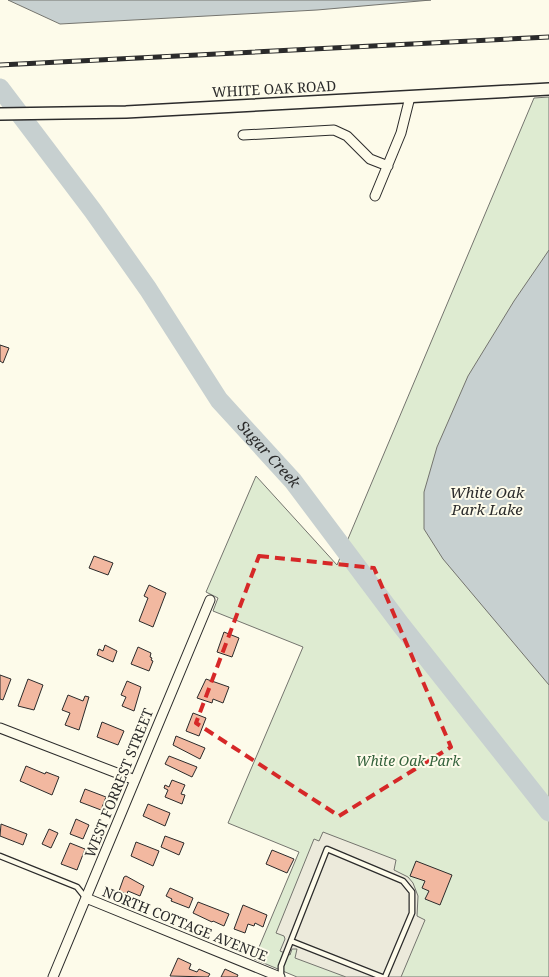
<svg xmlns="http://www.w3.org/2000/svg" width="549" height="977" viewBox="0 0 549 977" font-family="'Noto Serif',serif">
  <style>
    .green { fill: #deebd1; stroke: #74746e }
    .parking { fill: #eceadb; stroke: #74746e }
    .water { fill: #c7d0d0; stroke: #74746e }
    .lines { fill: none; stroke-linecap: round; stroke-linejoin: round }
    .river { stroke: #c7d0d0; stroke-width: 19 }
    .building { fill: #f2b8a0; stroke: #2b2b2b }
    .service-casing { stroke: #2b2b2b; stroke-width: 7 }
    .minor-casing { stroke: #2b2b2b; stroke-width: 11 }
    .tertiary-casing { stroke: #2b2b2b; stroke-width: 14 }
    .service { stroke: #fdfbea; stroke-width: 4.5 }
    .minor { stroke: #fdfbea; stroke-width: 9 }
    .tertiary { stroke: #fdfbea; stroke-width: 11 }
    .rail-casing { stroke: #2b2b2b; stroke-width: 5 }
    .rail { stroke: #fdfbea; stroke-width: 3; stroke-dasharray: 9; stroke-linecap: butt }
    .marked { fill: none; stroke: #d62828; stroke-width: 4; stroke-dasharray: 10 6; stroke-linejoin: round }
    .labels { text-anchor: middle; stroke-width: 4; stroke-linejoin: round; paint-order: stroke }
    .street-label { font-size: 14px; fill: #2b2b2b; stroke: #fdfbea }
    .park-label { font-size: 14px; font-style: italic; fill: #34623c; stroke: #fdfbea }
    .water-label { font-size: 15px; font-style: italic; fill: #2b2b2b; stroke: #fdfbea }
  </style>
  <rect width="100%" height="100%" fill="#fdfbea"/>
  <!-- green -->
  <path class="green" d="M 549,97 L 549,977 L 297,977 L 254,959 L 299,852 L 228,823 L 303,647 L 213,611 L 218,598 L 206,592 L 256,476 L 337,565 L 534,98 Z"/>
  <!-- parking -->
  <path class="parking" d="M 323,832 L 396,860 L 394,870 L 408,877 L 413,883 L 418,896 L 417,916 L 425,920 L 401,977 L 346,977 L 295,958 L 297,949 L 292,949 L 290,955 L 280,951 L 285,939 L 284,936 L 276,933 L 314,839 L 319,841 Z"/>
  <!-- water -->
  <path class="water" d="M 8,0 L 431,0 L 317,10 L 60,24 Z
    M 549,250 L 549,685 L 443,559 L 424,529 L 424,492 L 437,447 L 468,376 L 514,301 Z"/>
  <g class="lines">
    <!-- river -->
    <path class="river" id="s1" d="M 0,88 L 93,211 L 148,289 L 219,400 L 293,481 L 401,625 L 549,812"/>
  </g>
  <!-- building -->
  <path class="building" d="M 0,345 L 9,348 L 3,363 L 0,361 Z
    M 94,556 L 113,563 L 108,575 L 89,568 Z
    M 149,585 L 166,593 L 153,627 L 139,621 L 148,598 L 144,596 Z
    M 224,632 L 239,638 L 232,657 L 217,652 Z
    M 105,645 L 117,651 L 113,662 L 97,655 L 99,649 L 103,651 Z
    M 138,647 L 151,653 L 150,657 L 152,658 L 151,660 L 153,661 L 149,671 L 131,664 Z
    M 0,675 L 11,679 L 3,700 L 0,699 Z
    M 28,679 L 43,685 L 34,710 L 18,706 Z
    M 206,679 L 229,687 L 223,703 L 213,699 L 212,703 L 197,698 Z
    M 127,681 L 141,687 L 134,711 L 122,706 L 126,697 L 121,695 Z
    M 68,695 L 83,701 L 85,696 L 89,697 L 79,730 L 65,725 L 70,713 L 62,710 Z
    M 193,713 L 206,718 L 199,736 L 186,731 Z
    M 102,722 L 124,731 L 118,745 L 97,737 Z
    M 176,736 L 205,748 L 200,759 L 173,745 Z
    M 169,756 L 197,767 L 192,777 L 165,764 Z
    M 26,766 L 45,774 L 46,772 L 59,777 L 52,795 L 20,781 Z
    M 172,780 L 185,785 L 181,794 L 185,795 L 182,804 L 165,797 L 168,790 L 164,788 L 165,785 L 169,787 Z
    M 85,789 L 106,797 L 101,810 L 80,802 Z
    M 148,804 L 170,813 L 165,826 L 143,816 Z
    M 76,819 L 89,825 L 83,839 L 70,834 Z
    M 1,824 L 27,834 L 23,845 L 0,836 Z
    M 49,829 L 58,833 L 51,848 L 42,844 Z
    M 165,836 L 184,843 L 179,855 L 161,847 Z
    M 136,842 L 159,851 L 153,866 L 131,856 Z
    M 70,843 L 85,849 L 77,870 L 61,864 Z
    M 272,850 L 294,859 L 287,873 L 266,864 Z
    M 416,861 L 452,875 L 440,905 L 425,899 L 429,891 L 422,888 L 425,881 L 410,876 Z
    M 126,876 L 144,886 L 140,896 L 128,891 L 127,894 L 119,891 L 124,877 Z
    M 170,888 L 193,898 L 189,908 L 171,901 L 172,899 L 166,896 Z
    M 198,902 L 229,914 L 224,926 L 213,921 L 212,922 L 193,913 Z
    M 243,905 L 267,915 L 263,927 L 255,923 L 254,926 L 248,924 L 245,933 L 234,929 Z
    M 178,958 L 191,964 L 189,969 L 197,972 L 199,969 L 210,974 L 208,977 L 170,976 Z
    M 225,969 L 238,975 L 237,977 L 221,977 Z"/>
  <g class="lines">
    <defs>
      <path id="service" d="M 0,856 L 77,887 L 85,897
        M 291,941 L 382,977
        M 281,977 L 281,966 L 327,849 L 403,881 L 412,892 L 412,913 L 385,977"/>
      <path id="minor" d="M 243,135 L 334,130 L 347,136 L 370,159 L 388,166
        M 375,196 L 401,133 L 410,97
        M 0,728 L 135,780
        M 86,898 L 280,977
        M 53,977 L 210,600"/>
      <path id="tertiary" d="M 0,114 L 126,112 L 549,89"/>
    </defs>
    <!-- service casing -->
    <use href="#service" class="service-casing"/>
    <!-- minor casing -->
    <use href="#minor" class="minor-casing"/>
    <!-- tertiary casing -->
    <use href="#tertiary" class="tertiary-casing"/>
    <!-- service -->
    <use href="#service" class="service"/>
    <!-- minor -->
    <use href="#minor" class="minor"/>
    <!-- tertiary -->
    <use href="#tertiary" class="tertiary"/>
    <defs>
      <path id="rail" d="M 0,65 L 549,37"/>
    </defs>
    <!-- rail casing -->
    <use href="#rail" class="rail-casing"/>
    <!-- rail -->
    <use href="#rail" class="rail"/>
  </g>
  <!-- marked area -->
  <path class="marked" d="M 259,556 L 374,568 L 451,747 L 339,816 L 196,723 Z"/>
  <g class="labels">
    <!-- street labels -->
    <g class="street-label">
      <text transform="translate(274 89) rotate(-3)" y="5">WHITE OAK ROAD</text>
      <text transform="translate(119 783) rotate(-68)" y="5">WEST FORREST STREET</text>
      <text transform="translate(185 924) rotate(22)" y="5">NORTH COTTAGE AVENUE</text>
    </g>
    <!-- park labels -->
    <g class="park-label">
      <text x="408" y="766">White Oak Park</text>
    </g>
    <!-- water labels -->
    <g class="water-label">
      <text dy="5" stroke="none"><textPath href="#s1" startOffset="455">Sugar Creek</textPath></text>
      <text x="487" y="498">White Oak<tspan x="487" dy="17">Park Lake</tspan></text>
    </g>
  </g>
</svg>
